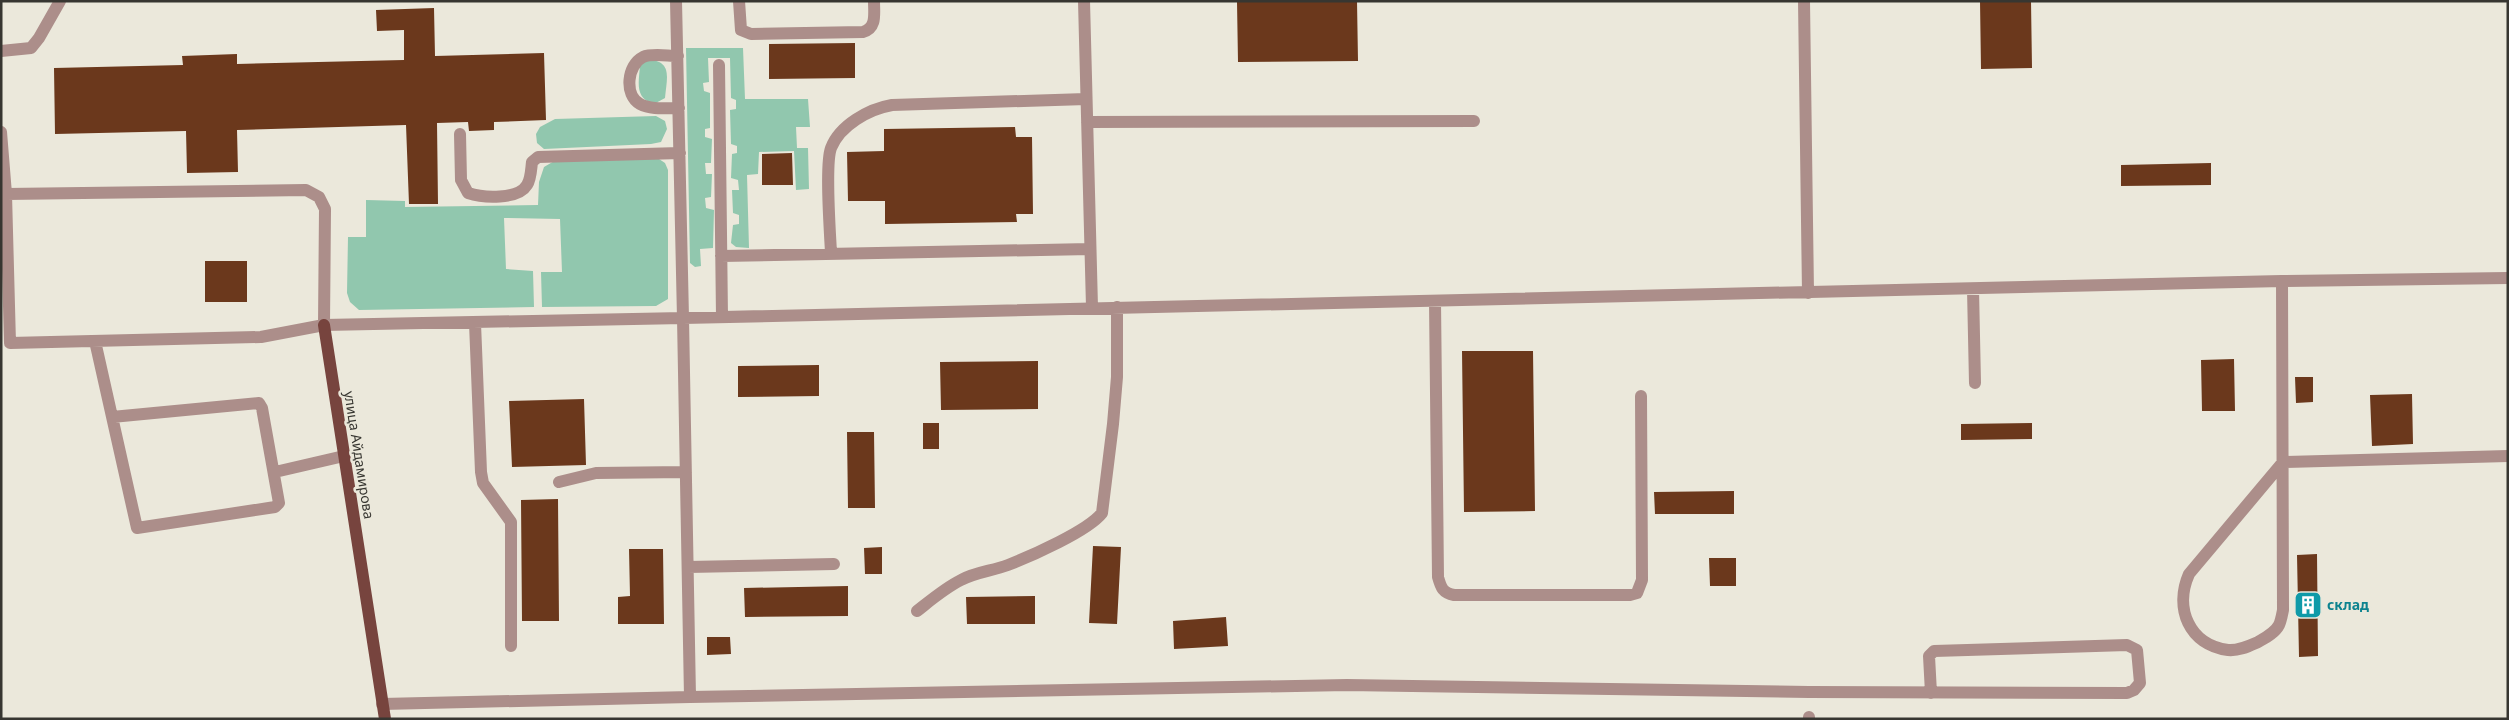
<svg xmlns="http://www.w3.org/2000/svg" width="2509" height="720" viewBox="0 0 2509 720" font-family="'Noto Sans',sans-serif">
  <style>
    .green { fill: #91c7ae }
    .building { fill: #6b381c }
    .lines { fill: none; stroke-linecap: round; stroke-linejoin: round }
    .minor { stroke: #ac8e8a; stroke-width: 12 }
    .major { stroke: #77443e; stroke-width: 12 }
    .labels { text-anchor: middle; stroke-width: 5; stroke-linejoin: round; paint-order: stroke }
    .street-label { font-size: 14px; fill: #373631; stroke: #ebe8db }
    .culture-label { font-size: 14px; font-weight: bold; fill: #0d838f; stroke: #ebe8db; text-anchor: start }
  </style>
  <rect width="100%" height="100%" fill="#ebe8db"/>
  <!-- green -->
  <path class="green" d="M 686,48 L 743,48 L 745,99 L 808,99 L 810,127 L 796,127 L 797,148 L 808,148 L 809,189 L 796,190 L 794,151 L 759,152 L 758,174 L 747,175 L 749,248 L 736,247 L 731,243 L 733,225 L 739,224 L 739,215 L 733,213 L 732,190 L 739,190 L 738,180 L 731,178 L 732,154 L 737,153 L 737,146 L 731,144 L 730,110 L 736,109 L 736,100 L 731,98 L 730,58 L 708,58 L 709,82 L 703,83 L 704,91 L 710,93 L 710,128 L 705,129 L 705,137 L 712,139 L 711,163 L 705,163 L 706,174 L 712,174 L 711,197 L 705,198 L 706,208 L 714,210 L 713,248 L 700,249 L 701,266 L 695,267 L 690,263 Z
    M 646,59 C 673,61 667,76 665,98 L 654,104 C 634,98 639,82 640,65 Z
    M 656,116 L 665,121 L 667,129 L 661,142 L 651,144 L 544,149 L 537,143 L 536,134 L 540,127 L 555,119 Z
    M 656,157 L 665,163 L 668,170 L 668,299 L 656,306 L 542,307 L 541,272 L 562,272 L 560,219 L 504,218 L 506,269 L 533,271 L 534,307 L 359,310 L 350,302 L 347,293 L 348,237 L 366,237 L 366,200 L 405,201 L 405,207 L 538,205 L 539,182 L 544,167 L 556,160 Z"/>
  <!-- building -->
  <path class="building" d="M 1357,1 L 1358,61 L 1238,62 L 1237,2 Z
    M 1980,1 L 2031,1 L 2032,68 L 1981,69 Z
    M 434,8 L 435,56 L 544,53 L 546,120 L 494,122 L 494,130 L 469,131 L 468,122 L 437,123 L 438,204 L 409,204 L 406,125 L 237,130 L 238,172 L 187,173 L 186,131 L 55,134 L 54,68 L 183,65 L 182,56 L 237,54 L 237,64 L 404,60 L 404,30 L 377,31 L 376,10 Z
    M 855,43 L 855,78 L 769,79 L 769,44 Z
    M 1015,127 L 1016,137 L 1032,137 L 1033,214 L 1016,214 L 1017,222 L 885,224 L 885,201 L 848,201 L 847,152 L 884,151 L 884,129 Z
    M 792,153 L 793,185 L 762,185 L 762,154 Z
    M 2211,163 L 2211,185 L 2121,186 L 2121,165 Z
    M 205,261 L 247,261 L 247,302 L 205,302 Z
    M 1462,351 L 1533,351 L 1535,511 L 1464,512 Z
    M 2234,359 L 2235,411 L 2202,411 L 2201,360 Z
    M 1038,361 L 1038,409 L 941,410 L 940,362 Z
    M 819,365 L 819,396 L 738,397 L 738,366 Z
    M 2295,377 L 2313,377 L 2313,402 L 2296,403 Z
    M 2412,394 L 2413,444 L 2372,446 L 2370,395 Z
    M 584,399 L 586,465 L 512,467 L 509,401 Z
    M 923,423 L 939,423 L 939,449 L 923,449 Z
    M 2032,423 L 2032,439 L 1961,440 L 1961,424 Z
    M 847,432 L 874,432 L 875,508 L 848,508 Z
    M 1734,491 L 1734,514 L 1655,514 L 1654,492 Z
    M 558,499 L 559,621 L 522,621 L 521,500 Z
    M 1093,546 L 1121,547 L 1117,624 L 1089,623 Z
    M 882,547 L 882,574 L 865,574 L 864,548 Z
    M 629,549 L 663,549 L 664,624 L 618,624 L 618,597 L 630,596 Z
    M 2317,554 L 2318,656 L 2299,657 L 2297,555 Z
    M 1709,558 L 1736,558 L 1736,586 L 1710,586 Z
    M 848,586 L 848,616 L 745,617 L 744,588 Z
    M 1035,596 L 1035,624 L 967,624 L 966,597 Z
    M 1226,617 L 1228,646 L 1174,649 L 1173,621 Z
    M 707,637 L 730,637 L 731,654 L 707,655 Z"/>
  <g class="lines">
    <!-- minor -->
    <path class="minor" d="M 739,1 L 741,30 L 751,34 L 863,32 C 877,28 874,14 874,1
      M 1084,1 L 1092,307
      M 1804,1 L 1808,293
      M 1,51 L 31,48 L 39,38 L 60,1
      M 678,56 C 667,56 652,53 643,57 C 627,65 624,95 640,104 C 651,110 666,108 679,108
      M 719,65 L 722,317
      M 1087,122 L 1474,121
      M 1,132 L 6,194 L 10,343 L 261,337 L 324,325 L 683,318 L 676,1
      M 460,134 L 461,180 L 468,193 C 483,198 518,200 527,185 C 531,179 531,170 532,162 L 538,157 L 680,153
      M 6,194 L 306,190 L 319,197 L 325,209 L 324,325
      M 831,253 C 830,232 825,164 831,148 C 840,125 869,109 892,105 L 1086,99
      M 721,256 L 1090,249
      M 2282,281 L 2508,278
      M 1973,289 L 1975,383
      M 1435,301 L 1438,577 C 1441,588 1443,593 1454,595 L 1630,595 L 1637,593 L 1642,580 L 1641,396
      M 475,323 L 481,472 L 483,483 L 511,522 L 511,646
      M 95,341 L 137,528 L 275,507 L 279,503 L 262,408 L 259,403 L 112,417
      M 275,472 L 344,456
      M 559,482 L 596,473 L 686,472
      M 688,567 L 834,564
      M 917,611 C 931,600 945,588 961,580 C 976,572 992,571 1008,565 C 1031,556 1088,531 1102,513 L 1113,424 L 1117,377 L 1117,307
      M 690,697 L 1347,685 L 1809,692 L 2127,693 L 2134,690 L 2140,683 L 2137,650 L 2127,645 L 1934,651 L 1929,656 L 1931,693
      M 382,704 L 690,697 L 683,318 L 2282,281 L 2283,610 C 2282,615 2281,621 2279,625 C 2275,633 2265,638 2258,642 C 2249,646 2239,651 2228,650 C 2189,645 2174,608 2189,574 L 2283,462 L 2508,456
      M 1809,719 L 1809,717"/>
    <!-- major -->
    <path class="major" d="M 324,325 L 385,719"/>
  </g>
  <!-- icons -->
  <defs>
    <symbol id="building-square" viewBox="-11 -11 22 22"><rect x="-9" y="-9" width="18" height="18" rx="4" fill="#0f9aa8" stroke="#ebe8db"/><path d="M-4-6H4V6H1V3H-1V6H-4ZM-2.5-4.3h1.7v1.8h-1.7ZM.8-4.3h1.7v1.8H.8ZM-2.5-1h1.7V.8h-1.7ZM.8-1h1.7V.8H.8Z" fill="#fff"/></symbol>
  </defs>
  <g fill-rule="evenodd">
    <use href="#building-square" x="2292" y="589" width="32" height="32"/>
  </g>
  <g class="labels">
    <!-- street labels -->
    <g class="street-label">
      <text transform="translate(359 455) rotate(81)" y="5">улица Айдамирова</text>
    </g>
    <!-- culture labels -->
    <g class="culture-label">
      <text x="2327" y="610">склад</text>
    </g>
  </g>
  <!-- border -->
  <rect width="2509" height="720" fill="none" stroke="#373631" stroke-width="5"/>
</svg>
